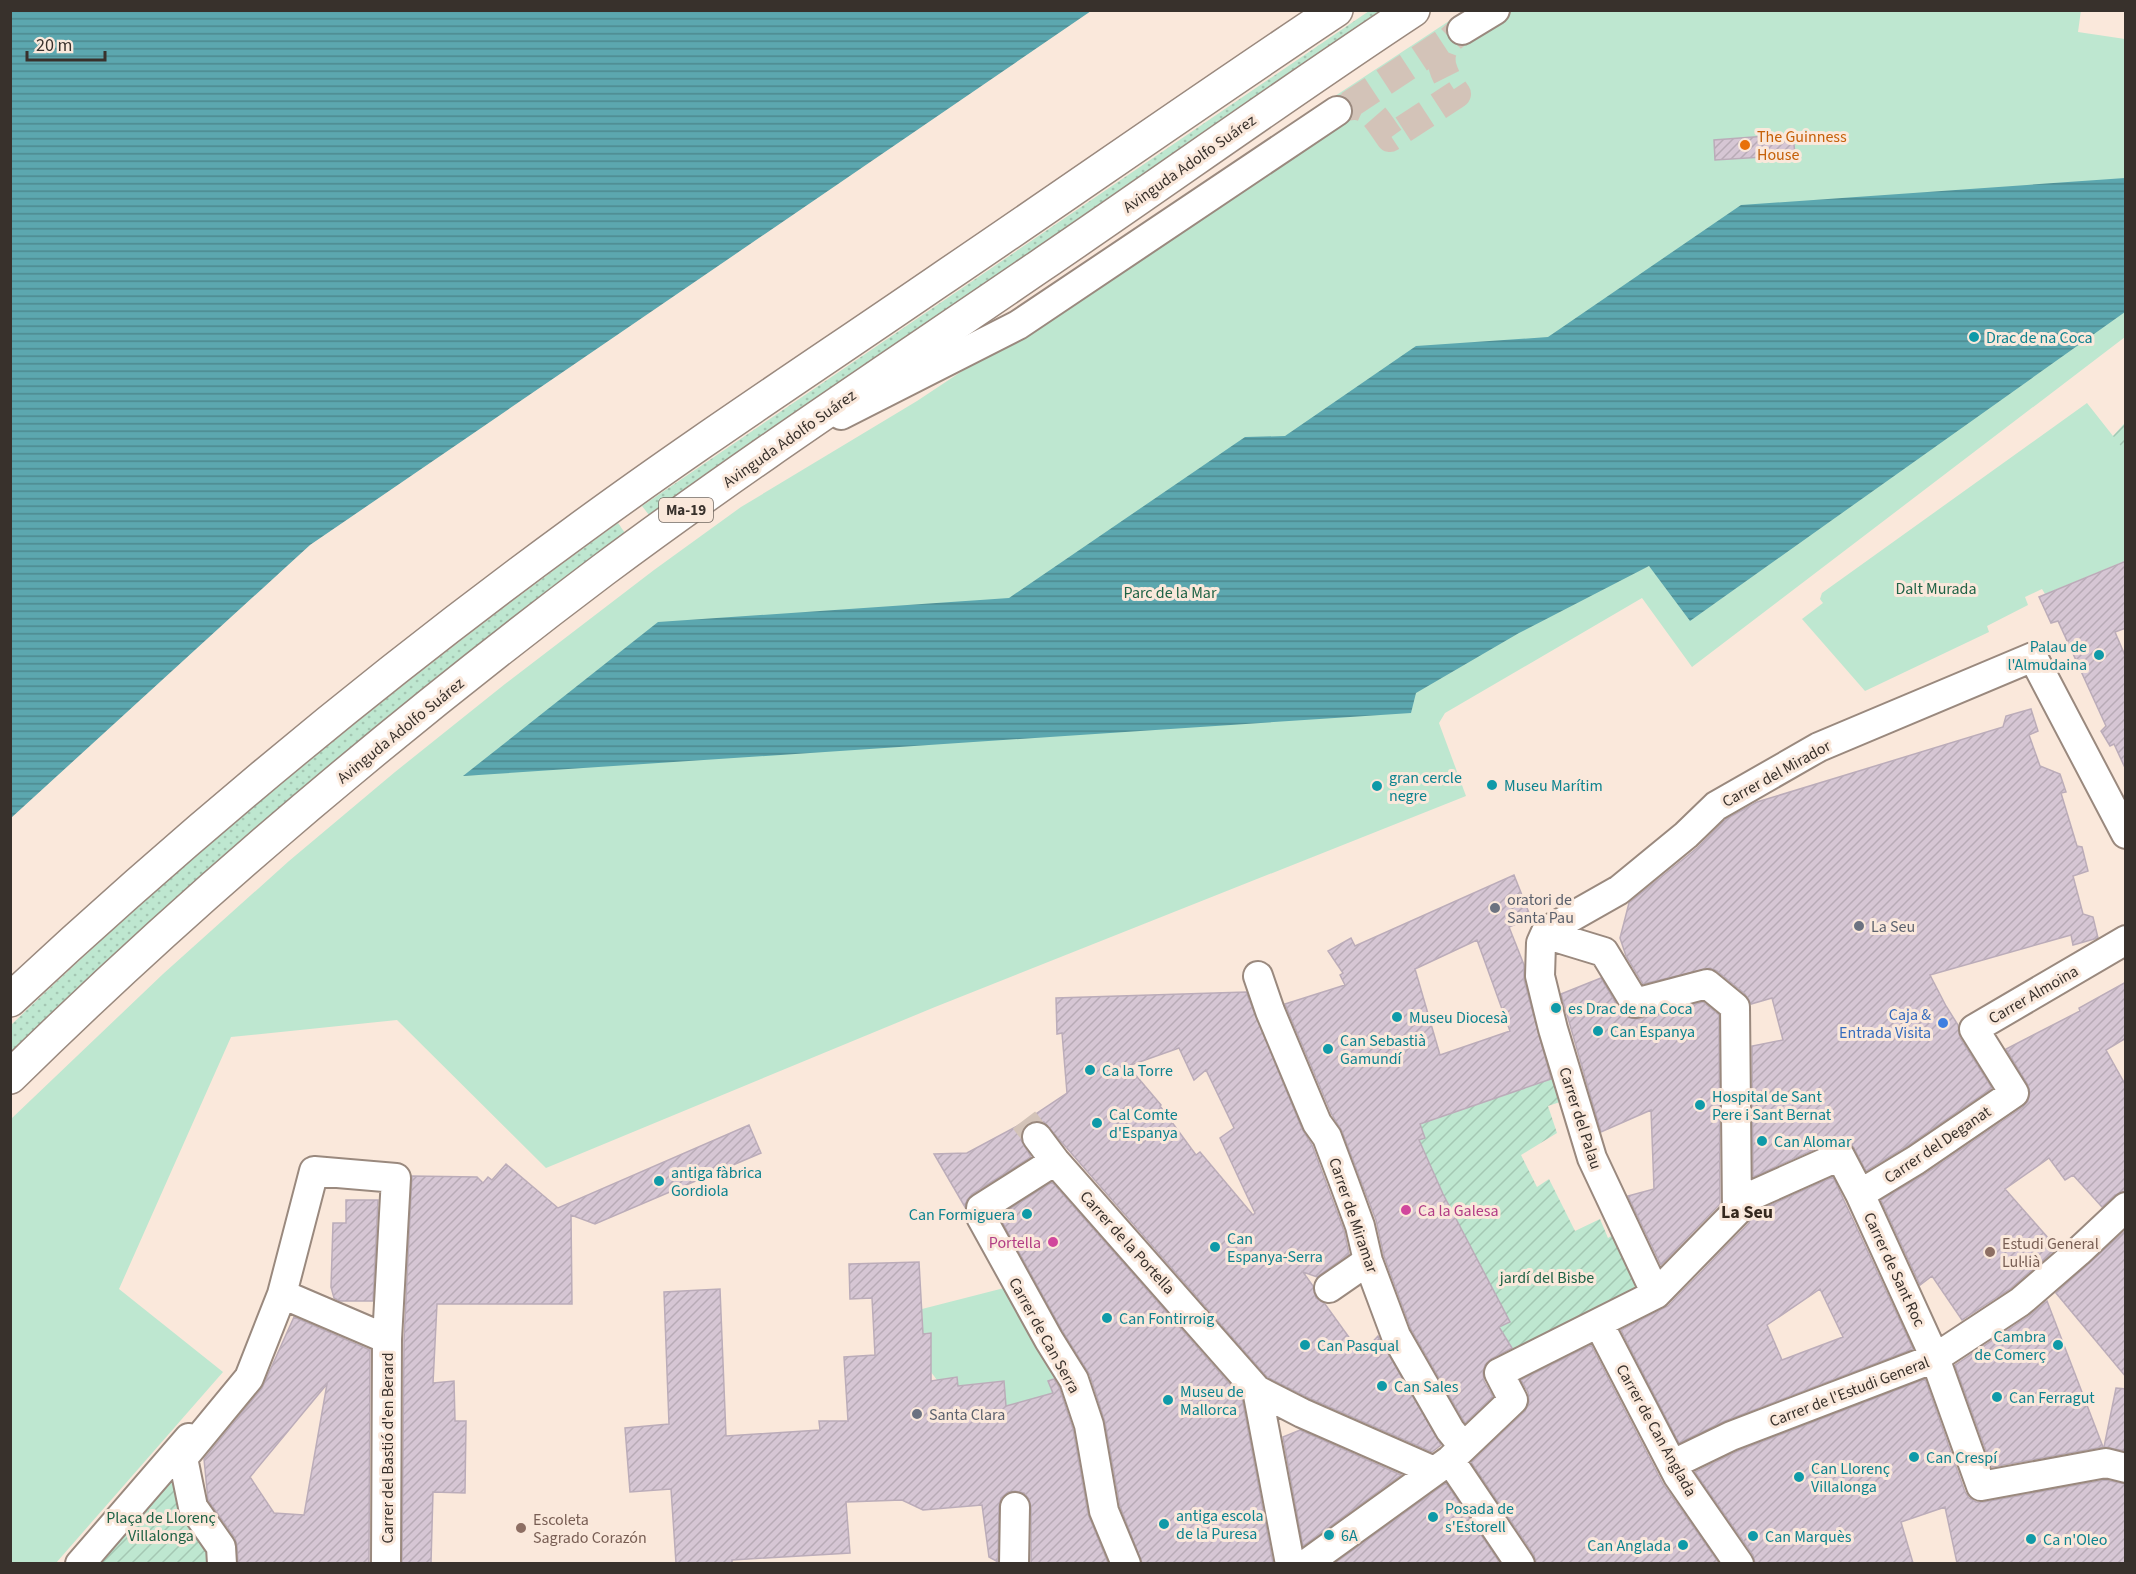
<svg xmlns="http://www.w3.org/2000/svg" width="2136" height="1574" viewBox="0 0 2136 1574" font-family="'Source Sans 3',sans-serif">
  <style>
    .grass { fill: url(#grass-dots) }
    .park { fill: #bee7d0 }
    .garden { fill: url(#garden-furrows) }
    .water { fill: url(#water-rules) }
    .building { fill: url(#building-hatch); stroke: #bbacb9; stroke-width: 1.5; fill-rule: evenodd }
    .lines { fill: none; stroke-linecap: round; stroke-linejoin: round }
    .minor-tunnel { stroke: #d3c3b8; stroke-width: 28; stroke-dasharray: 28 14; stroke-linecap: butt }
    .minor-casing { stroke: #9a897e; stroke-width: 32 }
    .highway-casing { stroke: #9a897e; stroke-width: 36 }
    .minor { stroke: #fff; stroke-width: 28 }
    .highway { stroke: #fff; stroke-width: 33 }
    .food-dot { fill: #e8710a; stroke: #fae8db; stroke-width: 2 }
    .culture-dot { fill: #0f9aa8; stroke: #fae8db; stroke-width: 2 }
    .worship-dot { fill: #6b7280; stroke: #fae8db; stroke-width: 2 }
    .shop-dot { fill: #3f7fe0; stroke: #fae8db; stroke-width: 2 }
    .hotel-dot { fill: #d1479c; stroke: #fae8db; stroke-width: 2 }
    .education-dot { fill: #8d6e63; stroke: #fae8db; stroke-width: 2 }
    .labels { text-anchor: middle; stroke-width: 6; stroke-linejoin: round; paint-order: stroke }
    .shield { fill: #fae8db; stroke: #726860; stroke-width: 1.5 }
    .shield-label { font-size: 15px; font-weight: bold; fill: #38312c }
    .food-label { font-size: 16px; fill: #c56008; stroke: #fae8db; text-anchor: start }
    .street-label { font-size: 16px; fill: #38312c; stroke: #fae8db }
    .culture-label { font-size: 16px; fill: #0d838f; stroke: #fae8db; text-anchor: start }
    .park-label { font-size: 16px; fill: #1f6346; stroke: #fae8db }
    .worship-label { font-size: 16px; fill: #5b616d; stroke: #fae8db; text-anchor: start }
    .shop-label { font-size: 16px; fill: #366cbe; stroke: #fae8db; text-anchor: end }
    .hotel-label { font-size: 16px; fill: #b23c85; stroke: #fae8db; text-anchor: start }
    .education-label { font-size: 16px; fill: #785e54; stroke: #fae8db; text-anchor: start }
    .neighbourhood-label { font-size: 18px; font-weight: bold; fill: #35281e; stroke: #fae8db }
  </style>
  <defs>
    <pattern id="grass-dots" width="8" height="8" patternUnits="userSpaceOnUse" patternTransform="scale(1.5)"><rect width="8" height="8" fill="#bee7d0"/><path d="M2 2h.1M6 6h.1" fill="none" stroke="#a4c7b3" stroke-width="1.8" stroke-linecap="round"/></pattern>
    <pattern id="garden-furrows" width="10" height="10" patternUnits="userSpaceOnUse" patternTransform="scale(1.5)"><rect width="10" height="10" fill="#bee7d0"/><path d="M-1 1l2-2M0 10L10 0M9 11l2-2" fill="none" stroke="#a4c7b3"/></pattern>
    <pattern id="water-rules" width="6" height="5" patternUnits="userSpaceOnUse" patternTransform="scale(1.5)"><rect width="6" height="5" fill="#5ca7af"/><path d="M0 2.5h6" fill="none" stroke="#4d898f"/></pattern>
    <pattern id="building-hatch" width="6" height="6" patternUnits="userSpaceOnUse" patternTransform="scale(1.5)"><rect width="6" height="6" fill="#d6c6d4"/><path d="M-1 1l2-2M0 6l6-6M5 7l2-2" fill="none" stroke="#b8abb6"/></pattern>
  </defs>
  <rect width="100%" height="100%" fill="#fae8db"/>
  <!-- grass -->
  <path class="grass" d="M 1369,11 L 1390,11 L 850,375 L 649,515 L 642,506 Z
    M 618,523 L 625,533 C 410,693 203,866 11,1053 L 11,1025 C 201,843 405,678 618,523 Z"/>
  <!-- park -->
  <path class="park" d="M 2081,10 L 2078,32 L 2125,39 L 2125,337 L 1692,667 L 1642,598 L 1445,713 L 1439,723 L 1466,796 L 935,1007 L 546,1168 L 397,1020 L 231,1037 L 119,1289 L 223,1372 L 56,1563 L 11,1564 L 11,1119 L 163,974 L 289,861 L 395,772 L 505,684 L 654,570 L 741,507 L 917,401 L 1344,118 L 1332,98 L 1449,21 L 1462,41 L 1511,11 Z
    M 2087,403 L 2113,436 L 2125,423 L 2125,561 L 2045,594 L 2042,589 L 2025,597 L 2028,605 L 1987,626 L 1989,632 L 1865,691 L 1802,619 L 1823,603 L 1820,599 L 1822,593 Z
    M 1008,1287 L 1063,1374 L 1048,1381 L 1053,1393 L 1006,1409 L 1004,1381 L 958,1386 L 957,1377 L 937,1380 L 931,1372 L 931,1334 L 923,1334 L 922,1309 Z"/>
  <!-- garden -->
  <path class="garden" d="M 2125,423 L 2125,451 L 2113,436 Z
    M 1559,1076 L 1566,1100 L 1548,1106 L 1557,1133 L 1521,1155 L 1537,1187 L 1549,1179 L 1575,1231 L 1600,1219 L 1608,1238 L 1621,1230 L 1643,1290 L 1514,1351 L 1499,1327 L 1510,1322 L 1443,1194 L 1419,1140 L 1420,1124 Z
    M 167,1464 L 222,1563 L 80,1564 Z"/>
  <!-- water -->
  <path class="water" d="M 11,10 L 1091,10 L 1091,11 L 310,545 L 11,818 Z
    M 2125,178 L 2125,312 L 1690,621 L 1649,566 L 1519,633 L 1416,693 L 1411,713 L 463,776 L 658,622 L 1009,598 L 1245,437 L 1285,436 L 1416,346 L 1548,337 L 1741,205 Z"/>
  <!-- building -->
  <path class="building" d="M 1793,134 L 1795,155 L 1715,160 L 1714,140 Z
    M 2126,561 L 2126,628 L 2115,632 L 2126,658 L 2126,770 L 2114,744 L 2110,746 L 2101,731 L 2106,726 L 2058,621 L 2051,623 L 2039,597 Z
    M 2031,709 L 2038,731 L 2029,735 L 2040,766 L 2060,774 L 2066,792 L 2061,793 L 2077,846 L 2082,847 L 2088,871 L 2073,876 L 2083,914 L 2093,917 L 2098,938 L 2073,945 L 2071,935 L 1930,975 L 1946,1006 L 1958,1025 L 1960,1038 L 1992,1088 L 1907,1146 L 1866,1171 L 1854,1148 L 1849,1142 L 1841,1140 L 1833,1141 L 1753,1177 L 1752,1046 L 1783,1040 L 1772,998 L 1751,1004 L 1745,994 L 1717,971 L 1710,968 L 1643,984 L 1626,956 L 1620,938 L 1629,903 L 1697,848 L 1726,819 L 1757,802 L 2003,727 L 2006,716 Z
    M 1514,875 L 1531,918 L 1509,927 L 1524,965 L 1524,980 L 1551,1079 L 1420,1124 L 1425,1138 L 1419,1140 L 1443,1194 L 1510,1322 L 1499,1327 L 1512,1348 L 1491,1359 L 1485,1365 L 1483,1372 L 1484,1381 L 1493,1397 L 1465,1423 L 1411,1329 L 1384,1256 L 1376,1220 L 1342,1131 L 1332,1115 L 1285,1004 L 1345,985 L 1340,975 L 1343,973 L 1328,951 L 1351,938 L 1355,946 ZM 1477,940 L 1510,1031 L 1440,1055 L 1415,969 Z
    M 1601,978 L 1621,1012 L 1630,1018 L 1639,1019 L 1703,1002 L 1719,1015 L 1720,1204 L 1661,1265 L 1628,1196 L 1654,1189 L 1651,1110 L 1601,1132 L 1561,994 Z
    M 2126,982 L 2126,1038 L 2106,1050 L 2126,1086 L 2126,1191 L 2115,1195 L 2102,1207 L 2073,1175 L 2065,1180 L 2049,1158 L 2005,1189 L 2057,1248 L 2035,1268 L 2033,1266 L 2034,1268 L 2010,1289 L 1962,1320 L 1932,1276 L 1920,1285 L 1881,1200 L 1925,1174 L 2023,1107 L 2028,1101 L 2030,1093 L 2028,1085 L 2006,1049 L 2080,1011 L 2079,1008 Z
    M 1246,992 L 1302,1129 L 1312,1145 L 1344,1231 L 1349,1254 L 1317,1277 L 1303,1272 L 1313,1286 L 1316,1298 L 1325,1304 L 1361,1354 L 1378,1336 L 1441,1445 L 1432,1452 L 1309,1398 L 1267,1377 L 1044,1122 L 1036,1121 L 1028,1124 L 1022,1131 L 1021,1140 L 1031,1157 L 972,1194 L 967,1200 L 965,1207 L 934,1154 L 967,1153 L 1019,1125 L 1067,1093 L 1062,1033 L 1057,1034 L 1056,998 ZM 1179,1048 L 1194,1080 L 1206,1070 L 1234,1128 L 1220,1138 L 1255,1213 L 1253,1215 L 1200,1152 L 1196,1155 L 1160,1106 L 1161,1105 L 1128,1066 Z
    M 749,1125 L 761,1153 L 595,1224 L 571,1215 L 572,1304 L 437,1304 L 433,1383 L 454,1381 L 455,1421 L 466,1421 L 465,1493 L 433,1492 L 431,1563 L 402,1563 L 404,1340 L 412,1176 L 477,1177 L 483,1183 L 488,1177 L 492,1180 L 506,1164 L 558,1208 Z
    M 1833,1177 L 1913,1349 L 1725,1421 L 1679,1443 L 1621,1330 L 1668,1306 L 1749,1223 L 1753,1213 ZM 1820,1289 L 1843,1337 L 1782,1360 L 1767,1325 Z
    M 1052,1182 L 1242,1398 L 1273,1563 L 1142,1563 L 1120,1506 L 1105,1422 L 1090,1375 L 1063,1332 L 999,1216 Z
    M 346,1200 L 378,1200 L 373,1301 L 340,1301 L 334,1298 L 331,1287 L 333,1223 L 346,1223 Z
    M 2126,1230 L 2126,1377 L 2056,1293 Z
    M 919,1262 L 923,1334 L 931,1333 L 931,1381 L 957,1377 L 958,1386 L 1004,1381 L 1006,1406 L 1053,1393 L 1048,1381 L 1054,1379 L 1059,1387 L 1073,1429 L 1088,1514 L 1108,1563 L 1031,1563 L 1031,1507 L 1029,1499 L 1024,1493 L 1015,1491 L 1008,1492 L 1001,1498 L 999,1506 L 998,1562 L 989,1557 L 982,1505 L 923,1510 L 902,1500 L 846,1502 L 850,1553 L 732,1560 L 732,1563 L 676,1563 L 671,1489 L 630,1492 L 625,1428 L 669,1424 L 664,1292 L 720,1289 L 726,1436 L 820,1430 L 819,1421 L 848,1421 L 844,1357 L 875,1355 L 872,1298 L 850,1299 L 849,1264 Z
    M 2047,1301 L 2103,1447 L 1992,1467 L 1955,1365 L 2029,1316 Z
    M 294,1317 L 370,1350 L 369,1563 L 238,1563 L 237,1546 L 235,1538 L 208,1500 L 204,1459 L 262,1388 ZM 327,1384 L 304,1515 L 274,1513 L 250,1477 Z
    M 1591,1345 L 1663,1484 L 1719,1563 L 1536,1563 L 1534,1555 L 1471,1462 L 1525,1411 L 1529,1402 L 1528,1392 L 1521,1380 Z
    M 1925,1379 L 1965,1492 L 1969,1498 L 1976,1502 L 1984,1502 L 2105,1480 L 2126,1484 L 2126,1563 L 1957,1563 L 1945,1507 L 1901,1522 L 1913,1563 L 1755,1563 L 1753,1555 L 1695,1472 L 1738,1451 Z
    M 2116,1388 L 2126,1389 L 2126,1451 L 2104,1447 Z
    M 1300,1430 L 1401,1475 L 1303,1546 L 1283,1437 Z
    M 1446,1483 L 1500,1563 L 1335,1563 Z"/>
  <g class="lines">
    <!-- minor-tunnel -->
    <path class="minor-tunnel" d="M 1349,105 L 1451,38
      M 1337,111 C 1366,96 1375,117 1390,138 L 1457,94 C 1439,68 1432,50 1462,30
      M 1024,1120 L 1037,1137"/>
    <defs>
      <path id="minor" d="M 1462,30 L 1495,10
        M 841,415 L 1018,325 L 1337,111
        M 1258,976 L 1270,1011 L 1317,1123 L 1327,1137 L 1345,1185 L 1360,1226 L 1368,1261 L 1396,1336 L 1450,1430 L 1463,1446
        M 1037,1137 L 1055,1161 L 1257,1390 L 1302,1413 L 1434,1471
        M 1055,1161 L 981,1208 L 981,1217 L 1049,1340 L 1074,1380 L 1089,1425 L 1104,1511 L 1126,1564
        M 1860,1194 L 1916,1160 L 2014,1093 L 1974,1029 L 2126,940
        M 1737,1202 L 1840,1156 L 1860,1194 L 1935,1358 L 1981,1486 L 2106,1463 L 2126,1468
        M 1329,1288 L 1368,1261
        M 282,1294 L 387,1339 L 386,1564
        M 1656,1294 L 1592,1158 L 1553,1029 L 1540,976 L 1541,943 L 1545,934 L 1552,928 L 1619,890 L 1686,835 L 1716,806 L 1819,747 L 2033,657 L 2126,834
        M 1599,1324 L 1678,1476 L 1739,1564
        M 1257,1390 L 1290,1564
        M 1450,1460 L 1520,1564
        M 1673,1464 L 1731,1436 L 1935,1358 L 2020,1302 L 2078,1252 L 2126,1207
        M 80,1564 L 189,1438
        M 222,1564 L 221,1547 L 193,1507 L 183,1458 L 249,1378 L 282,1294 L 314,1171 L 396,1178 L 387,1339
        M 1014,1564 L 1015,1507
        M 1306,1564 L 1450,1460 L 1513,1400 L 1499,1373 L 1656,1294 L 1737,1211 L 1735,1007 L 1707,984 L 1635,1003 L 1604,952 L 1545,934"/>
      <path id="highway" d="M 10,1000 C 189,833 377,677 574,533 C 692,446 816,365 937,282 C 1070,192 1202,99 1336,10
        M 10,1077 C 196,894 395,727 603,570 C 745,464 894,366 1040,266 C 1165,181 1287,93 1413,10"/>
    </defs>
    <!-- minor casing -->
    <use href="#minor" class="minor-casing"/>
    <!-- highway casing -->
    <use href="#highway" class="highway-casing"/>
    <!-- minor -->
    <use href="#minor" class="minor"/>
    <!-- highway -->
    <use href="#highway" class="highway"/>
  </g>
  <!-- markers -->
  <circle class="food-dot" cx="1745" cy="145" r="6"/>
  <g class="culture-dot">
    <circle cx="1974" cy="337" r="6"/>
    <circle cx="2099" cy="655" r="6"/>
    <circle cx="1492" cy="785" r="6"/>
    <circle cx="1377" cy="786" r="6"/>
    <circle cx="1556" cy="1008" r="6"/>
    <circle cx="1397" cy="1017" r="6"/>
    <circle cx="1598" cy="1031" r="6"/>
    <circle cx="1328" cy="1049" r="6"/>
    <circle cx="1090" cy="1070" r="6"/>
    <circle cx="1700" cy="1105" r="6"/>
    <circle cx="1097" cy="1123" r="6"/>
    <circle cx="1762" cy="1141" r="6"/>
    <circle cx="659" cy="1181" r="6"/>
    <circle cx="1027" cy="1214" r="6"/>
    <circle cx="1215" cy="1247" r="6"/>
    <circle cx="1107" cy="1318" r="6"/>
    <circle cx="1305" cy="1345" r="6"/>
    <circle cx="2058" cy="1345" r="6"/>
    <circle cx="1382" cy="1386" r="6"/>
    <circle cx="1997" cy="1397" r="6"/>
    <circle cx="1168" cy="1400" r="6"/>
    <circle cx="1914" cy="1457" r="6"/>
    <circle cx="1799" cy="1477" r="6"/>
    <circle cx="1433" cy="1517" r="6"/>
    <circle cx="1164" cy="1524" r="6"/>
    <circle cx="1329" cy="1535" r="6"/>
    <circle cx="1753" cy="1536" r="6"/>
    <circle cx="2031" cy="1539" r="6"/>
    <circle cx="1683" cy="1545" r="6"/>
  </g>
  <g class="worship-dot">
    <circle cx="1495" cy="908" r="6"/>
    <circle cx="1859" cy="926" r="6"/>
    <circle cx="917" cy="1414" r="6"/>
  </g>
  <circle class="shop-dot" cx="1943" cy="1023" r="6"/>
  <g class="hotel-dot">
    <circle cx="1406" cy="1210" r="6"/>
    <circle cx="1053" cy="1242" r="6"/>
  </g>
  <g class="education-dot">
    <circle cx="1990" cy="1252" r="6"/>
    <circle cx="521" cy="1528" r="6"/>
  </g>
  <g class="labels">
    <!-- shield labels -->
    <rect class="shield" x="659" y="498" width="54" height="24" rx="4.5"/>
    <g class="shield-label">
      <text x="686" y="515">Ma-19</text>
    </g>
    <!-- food labels -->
    <g class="food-label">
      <text x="1757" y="142">The Guinness<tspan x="1757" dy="18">House</tspan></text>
    </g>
    <!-- street labels -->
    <g class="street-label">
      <text transform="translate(1189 163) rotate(-35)" y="6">Avinguda Adolfo Suárez</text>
      <text transform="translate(789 438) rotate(-35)" y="6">Avinguda Adolfo Suárez</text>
      <text transform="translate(400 730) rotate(-39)" y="6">Avinguda Adolfo Suárez</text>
      <text transform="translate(1776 773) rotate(-29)" y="6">Carrer del Mirador</text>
      <text transform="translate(2033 994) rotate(-30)" y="6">Carrer Almoina</text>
      <text transform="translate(1581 1118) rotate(72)" y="6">Carrer del Palau</text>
      <text transform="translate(1937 1144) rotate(-34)" y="6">Carrer del Deganat</text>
      <text transform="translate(1354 1215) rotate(71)" y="6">Carrer de Miramar</text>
      <text transform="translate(1128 1242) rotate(48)" y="6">Carrer de la Portella</text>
      <text transform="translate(1895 1269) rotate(65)" y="6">Carrer de Sant Roc</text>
      <text transform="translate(1045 1335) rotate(61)" y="6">Carrer de Can Serra</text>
      <text transform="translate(1849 1391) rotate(-21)" y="6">Carrer de l'Estudi General</text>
      <text transform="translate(1657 1430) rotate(61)" y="6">Carrer de Can Anglada</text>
      <text transform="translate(387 1448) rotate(-90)" y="6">Carrer del Bastió d'en Berard</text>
    </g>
    <!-- culture labels -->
    <g class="culture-label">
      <text x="1986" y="343">Drac de na Coca</text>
      <text x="2087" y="652" text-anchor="end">Palau de<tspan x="2087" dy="18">l'Almudaina</tspan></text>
      <text x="1389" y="783">gran cercle<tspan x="1389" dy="18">negre</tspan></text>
      <text x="1504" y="791">Museu Marítim</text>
      <text x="1568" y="1014">es Drac de na Coca</text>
      <text x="1409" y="1023">Museu Diocesà</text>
      <text x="1610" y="1037">Can Espanya</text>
      <text x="1340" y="1046">Can Sebastià<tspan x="1340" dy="18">Gamundí</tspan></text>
      <text x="1102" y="1076">Ca la Torre</text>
      <text x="1712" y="1102">Hospital de Sant<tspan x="1712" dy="18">Pere i Sant Bernat</tspan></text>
      <text x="1109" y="1120">Cal Comte<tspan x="1109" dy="18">d'Espanya</tspan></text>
      <text x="1774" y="1147">Can Alomar</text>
      <text x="671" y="1178">antiga fàbrica<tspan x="671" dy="18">Gordiola</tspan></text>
      <text x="1015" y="1220" text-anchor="end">Can Formiguera</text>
      <text x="1227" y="1244">Can<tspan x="1227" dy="18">Espanya-Serra</tspan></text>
      <text x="1119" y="1324">Can Fontirroig</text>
      <text x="2046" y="1342" text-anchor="end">Cambra<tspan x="2046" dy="18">de Comerç</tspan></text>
      <text x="1317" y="1351">Can Pasqual</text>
      <text x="1394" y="1392">Can Sales</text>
      <text x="1180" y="1397">Museu de<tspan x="1180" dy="18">Mallorca</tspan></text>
      <text x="2009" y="1403">Can Ferragut</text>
      <text x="1926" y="1463">Can Crespí</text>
      <text x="1811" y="1474">Can Llorenç<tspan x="1811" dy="18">Villalonga</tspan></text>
      <text x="1445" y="1514">Posada de<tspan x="1445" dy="18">s'Estorell</tspan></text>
      <text x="1176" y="1521">antiga escola<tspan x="1176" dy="18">de la Puresa</tspan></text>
      <text x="1341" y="1541">6A</text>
      <text x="1765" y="1542">Can Marquès</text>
      <text x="2043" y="1545">Ca n'Oleo</text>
      <text x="1671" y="1551" text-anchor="end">Can Anglada</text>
    </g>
    <!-- park labels -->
    <g class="park-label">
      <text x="1936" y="594">Dalt Murada</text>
      <text x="1170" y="598">Parc de la Mar</text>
      <text x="1547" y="1283">jardí del Bisbe</text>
      <text x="161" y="1523">Plaça de Llorenç<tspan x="161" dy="18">Villalonga</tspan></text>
    </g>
    <!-- worship labels -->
    <g class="worship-label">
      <text x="1507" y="905">oratori de<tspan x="1507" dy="18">Santa Pau</tspan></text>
      <text x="1871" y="932">La Seu</text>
      <text x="929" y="1420">Santa Clara</text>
    </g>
    <!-- shop labels -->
    <g class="shop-label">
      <text x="1931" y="1020">Caja &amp;<tspan x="1931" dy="18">Entrada Visita</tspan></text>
    </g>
    <!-- hotel labels -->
    <g class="hotel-label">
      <text x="1418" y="1216">Ca la Galesa</text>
      <text x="1041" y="1248" text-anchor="end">Portella</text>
    </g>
    <!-- education labels -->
    <g class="education-label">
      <text x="2002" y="1249">Estudi General<tspan x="2002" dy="18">Lul·lià</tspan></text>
      <text x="533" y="1525">Escoleta<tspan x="533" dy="18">Sagrado Corazón</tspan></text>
    </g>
    <!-- neighbourhood labels -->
    <g class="neighbourhood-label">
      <text x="1747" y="1218">La Seu</text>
    </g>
  </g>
  <!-- border -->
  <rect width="2136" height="1574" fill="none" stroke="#38312c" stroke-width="24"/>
  <!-- scale -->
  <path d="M27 51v9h78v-9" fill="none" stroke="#38312c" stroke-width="3"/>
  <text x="36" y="51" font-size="18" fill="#38312c" stroke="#fae8db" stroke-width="4.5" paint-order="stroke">20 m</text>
</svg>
